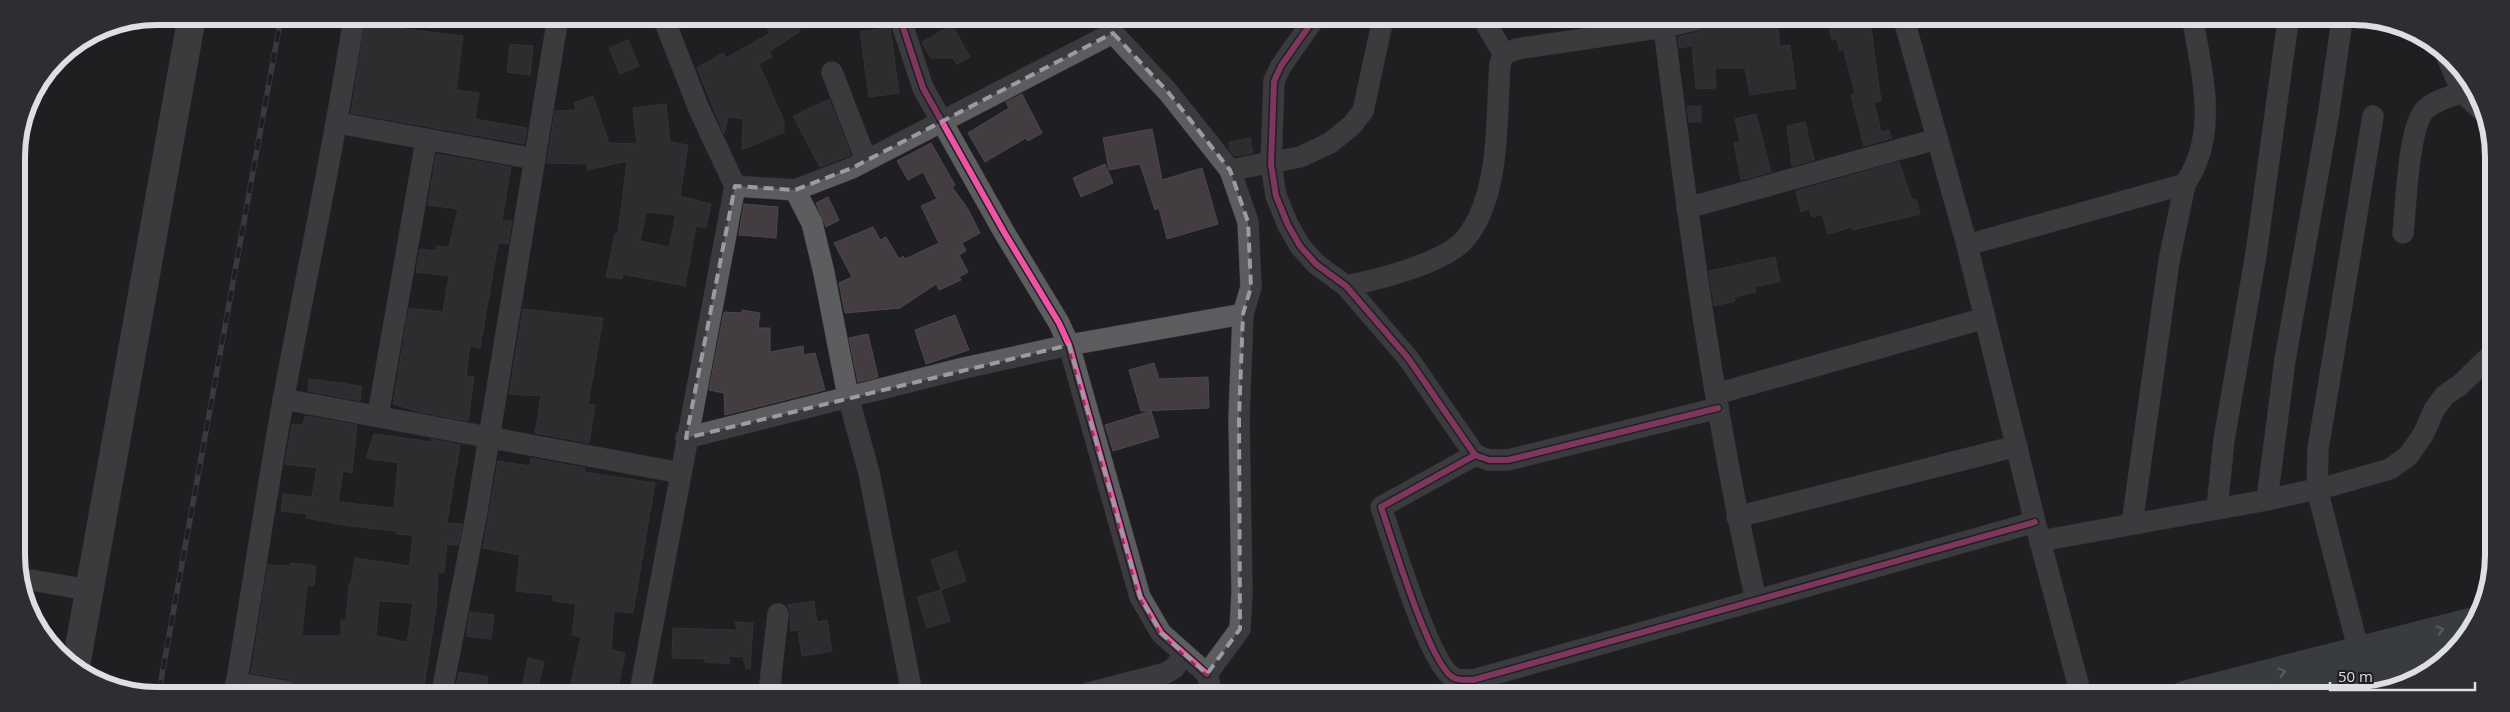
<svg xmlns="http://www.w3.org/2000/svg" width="2510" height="712" font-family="'Open Sans',sans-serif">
<rect width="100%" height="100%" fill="#1f1f23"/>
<g fill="#433c41" stroke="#4a494a" fill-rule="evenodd">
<path d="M366 17H397L396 28 463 36 456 90 479 93 475 119 527 128 524 144 351 113Z"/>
<path d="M783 18H820L798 28 800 31 769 52 772 57 759 64 784 121V132L742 150 743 119 728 117 724 134 697 68 723 53 726 58 770 33 767 28Z"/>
<path d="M1737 20H1777L1780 46 1790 45 1796 88 1750 95 1745 68H1715L1716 88 1696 89 1692 46 1679 48 1678 37 1698 32 1710 23Z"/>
<path d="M1827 20H1870L1881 101 1874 102 1881 132 1889 130 1892 138 1864 146 1851 95 1855 94 1844 50 1839 51 1837 39 1832 40Z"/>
<path d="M952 25 970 57 957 64 953 58H931L922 42Z"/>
<path d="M890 27 899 93 869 97 860 32Z"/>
<path d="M628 40 639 66 620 74 609 48Z"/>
<path d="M510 44 533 46 530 75 507 72Z"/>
<path d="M1022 94 1042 133 1028 141 1026 138 985 162 968 133 1009 108 1006 102Z"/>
<path d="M593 96 609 143 637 144 633 108 666 104 670 142 688 145 680 196 711 204 706 228 696 226 685 286 623 274 622 279 606 277 615 234H618L627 161 588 170 587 164 547 163 555 111 576 110 574 103ZM646 212 676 215 669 247 640 241Z"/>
<path d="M829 99 851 155 820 167 793 116Z"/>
<path d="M1687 106H1701V122H1689Z"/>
<path d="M1756 114 1771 172 1741 180 1734 143 1740 142 1735 119Z"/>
<path d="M1805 122 1814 160 1792 166 1787 126Z"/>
<path d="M1152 129 1162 180 1202 168 1218 224 1167 239 1159 208 1155 210 1140 164 1109 170 1103 138Z"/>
<path d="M1250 138 1253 153 1235 156 1230 150 1229 142Z"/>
<path d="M931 143 955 185 952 187 968 209 980 233 962 243 966 251 959 255 968 272 959 277 961 280 939 290 936 284 900 308 845 313 839 283 852 277 834 243 873 227 880 240 886 237 899 259 903 256 905 259 939 243 921 206 937 199 923 172 908 180 897 161Z"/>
<path d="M436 154 511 167 502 221H512L508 244 498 243 480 348 470 346 466 376 474 377 468 421 419 412 393 404 409 308 443 312 449 276 416 272 420 249 436 251V246L449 247 458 209 428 205Z"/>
<path d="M1899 162 1912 200 1916 199 1920 214 1852 230V227L1828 234 1822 214 1812 217 1809 209 1801 212 1796 191Z"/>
<path d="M1105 164 1113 183 1081 197 1073 178Z"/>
<path d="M828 197 839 220 826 227 816 203Z"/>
<path d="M744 204 778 207 776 238 739 235Z"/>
<path d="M1775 257 1780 281 1755 287 1756 292 1734 297 1735 301 1714 306 1709 271Z"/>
<path d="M523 309 603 318 588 404 595 405 589 443 535 433 541 396 509 394Z"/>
<path d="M742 310 760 313 758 328H770V352L803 346 804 355 815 353 825 390 725 415 724 393 709 390 724 312 742 313Z"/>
<path d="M955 315 969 350 926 364 915 330Z"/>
<path d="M868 334 878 377 858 382 849 338Z"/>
<path d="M1154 363 1159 379 1208 377 1209 408 1141 411 1129 370Z"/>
<path d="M309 379 362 386 360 401 308 391Z"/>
<path d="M1151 411 1159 437 1113 451 1105 425Z"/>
<path d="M305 416 357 425 352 473 343 471 338 502 394 508 398 463 366 458 374 434 433 442 431 439 460 445 447 523 462 524 458 545 447 544 444 573 438 572 436 609 423 692 306 691 298 690 299 686 287 679 251 673 268 565 290 566V563L316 566 314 586 307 585 302 636H341V620H346L349 584H351L355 558 409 566 413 535 396 534V531L349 526 306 518 307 514 281 511 283 494 312 497 317 468 285 464 292 424 303 425ZM379 601 413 603 407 642 376 636Z"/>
<path d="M531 458 585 468 584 472 655 483 633 613 614 611 611 650 625 653 617 692H585L570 689 581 637 572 635 576 604 553 601V595L516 591 520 555 483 548 498 461 530 466Z"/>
<path d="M956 551 966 581 941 590 931 560Z"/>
<path d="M941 590 950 621 927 628 917 597Z"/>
<path d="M814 601 817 622 827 620 832 651 802 656 798 630 791 631 790 610 787 605Z"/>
<path d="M470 612 494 615 491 639 466 636Z"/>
<path d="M735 622 753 623 750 669H746L743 657 729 656V664L705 662V659L672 658 673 628 737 630Z"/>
<path d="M528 658 544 662 537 692H521Z"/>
<path d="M459 672 488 677 485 692H455Z"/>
</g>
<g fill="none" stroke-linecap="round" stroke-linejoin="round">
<g stroke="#3c3c3f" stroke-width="22">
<g id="minor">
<path d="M900 18 923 88 1004 232 1059 323 1069 345 1140 597 1161 633 1207 674"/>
<path d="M1108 18 1113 33 1168 92 1230 170 1248 222 1251 287 1243 314 1239 418 1242 593 1240 629 1207 674 1212 693"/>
<path d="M1314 19 1281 66 1274 81 1271 164 1276 196 1288 225 1300 246 1316 264 1346 286 1408 358 1475 455 1489 460H1508L1718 408"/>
<path d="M1483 19 1504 54"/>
<path d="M1904 20 1967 245 2035 522 2081 695"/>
<path d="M1664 27C1688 219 1713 411 1756 600"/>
<path d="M2447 57 2462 92 2481 110"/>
<path d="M832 72 866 160"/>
<path d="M338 123 535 159"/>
<path d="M1230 170 1300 157 1330 143 1352 125 1363 111 1383 19"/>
<path d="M735 186 795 190 852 168 1113 33"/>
<path d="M795 190 812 223 824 273 848 396 869 473 912 693"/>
<path d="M1687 208 1937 139"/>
<path d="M2403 233C2406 207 2408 130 2424 111 2432 101 2450 97 2462 92"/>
<path d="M1967 245 2185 184C2219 134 2202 75 2193 21"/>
<path d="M1346 286C1376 280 1446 263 1466 238 1501 194 1496 118 1500 64L1504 54 1517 49 1664 27 1695 20"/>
<path d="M1716 394 1985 318"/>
<path d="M283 399 681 473"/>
<path d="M378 415 426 141"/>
<path d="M686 438 964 368 1069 345 1243 314"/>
<path d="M1475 455 1381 507C1392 538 1430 667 1454 678 1459 681 1468 679 1473 680L2035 522"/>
<path d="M2267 500 2285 360 2328 117 2342 21"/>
<path d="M2217 509 2224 440 2256 254 2288 21"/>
<path d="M1737 517 2017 446"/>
<path d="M2132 524 2169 261 2185 184"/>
<path d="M2040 541 2267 500 2334 485 2390 469 2408 456 2423 435 2434 410 2445 395 2460 385 2490 356"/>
<path d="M19 578 89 590"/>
<path d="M2359 652 2317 489 2318 449 2373 116"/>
<path d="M236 683 285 691"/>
<path d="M235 691C252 593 266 494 284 396 307 270 335 144 354 17"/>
<path d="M442 692 477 511 558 17"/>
<path d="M640 692 735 186 699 109 663 17"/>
<path d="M769 692 778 614"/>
<path d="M1089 693 1166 673 1174 668 1184 655"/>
</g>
</g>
<g stroke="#3c3c3f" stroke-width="29">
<path id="tertiary" d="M76 665 192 16"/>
</g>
<g stroke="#3c3c3f" stroke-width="29">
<g id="primary">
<path d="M2184 695 2475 621"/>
<path d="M2281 695 2454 651"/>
</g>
</g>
<use href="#minor" stroke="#5d5d60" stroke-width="21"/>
<use href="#tertiary" stroke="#5d5d60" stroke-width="28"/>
<use href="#primary" stroke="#575e63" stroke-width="28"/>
<g stroke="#5b5b5e" stroke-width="5.5">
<path id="rail" d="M159 691 281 17"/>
</g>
<use href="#rail" stroke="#1e1e24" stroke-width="4" stroke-dasharray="11" stroke-linecap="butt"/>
<g stroke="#1e1e24" stroke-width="9">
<g id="cycleway">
<path d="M900 18 923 88 1004 232 1059 323 1069 345 1140 597 1161 633 1207 674"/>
<path d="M1314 19 1281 66 1274 81 1271 164 1276 196 1288 225 1300 246 1316 264 1346 286 1408 358 1475 455 1489 460H1508L1718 408"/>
<path d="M1475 455 1381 507C1392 538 1430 667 1454 678 1459 681 1468 679 1473 680L2035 522"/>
</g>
</g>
<use href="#cycleway" stroke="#f153a3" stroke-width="6"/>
</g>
<defs><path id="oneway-chevron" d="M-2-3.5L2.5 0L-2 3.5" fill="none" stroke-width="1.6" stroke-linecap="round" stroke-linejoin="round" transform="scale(1.25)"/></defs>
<g stroke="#a2a4a9">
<use href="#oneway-chevron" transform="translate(2440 630) rotate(-15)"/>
<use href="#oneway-chevron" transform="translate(2282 672) rotate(-15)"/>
</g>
<path d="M0 0H2510V712H0ZM1113 33 1168 92 1230 170 1248 222 1251 287 1243 314 1239 418 1240 629 1207 674 1161 633 1140 597 1069 345 686 438 735 186 795 190 852 168Z" fill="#1f1f23" fill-opacity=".55" fill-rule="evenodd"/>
<path fill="none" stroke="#9c9ba0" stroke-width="4" stroke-dasharray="10 6" stroke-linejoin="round" d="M1113 33 1168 92 1230 170 1248 222 1251 287 1243 314 1239 418 1240 629 1207 674 1161 633 1140 597 1069 345 686 438 735 186 795 190 852 168Z"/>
<path d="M0 0H2510V712H0ZM157 25H2353A132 132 0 0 1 2485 157V555A132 132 0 0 1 2353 687H157A132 132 0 0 1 25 555V157A132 132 0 0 1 157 25Z" fill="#2d2d33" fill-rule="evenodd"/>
<path fill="none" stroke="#dfdee3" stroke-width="6" d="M157 25H2353A132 132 0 0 1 2485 157V555A132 132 0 0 1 2353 687H157A132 132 0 0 1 25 555V157A132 132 0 0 1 157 25Z"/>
<path d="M2330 682v8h145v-8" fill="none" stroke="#dfdee3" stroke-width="2.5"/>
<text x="2338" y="682" font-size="15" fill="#dfdee3" stroke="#1e1e24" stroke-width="4" paint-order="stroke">50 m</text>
</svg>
